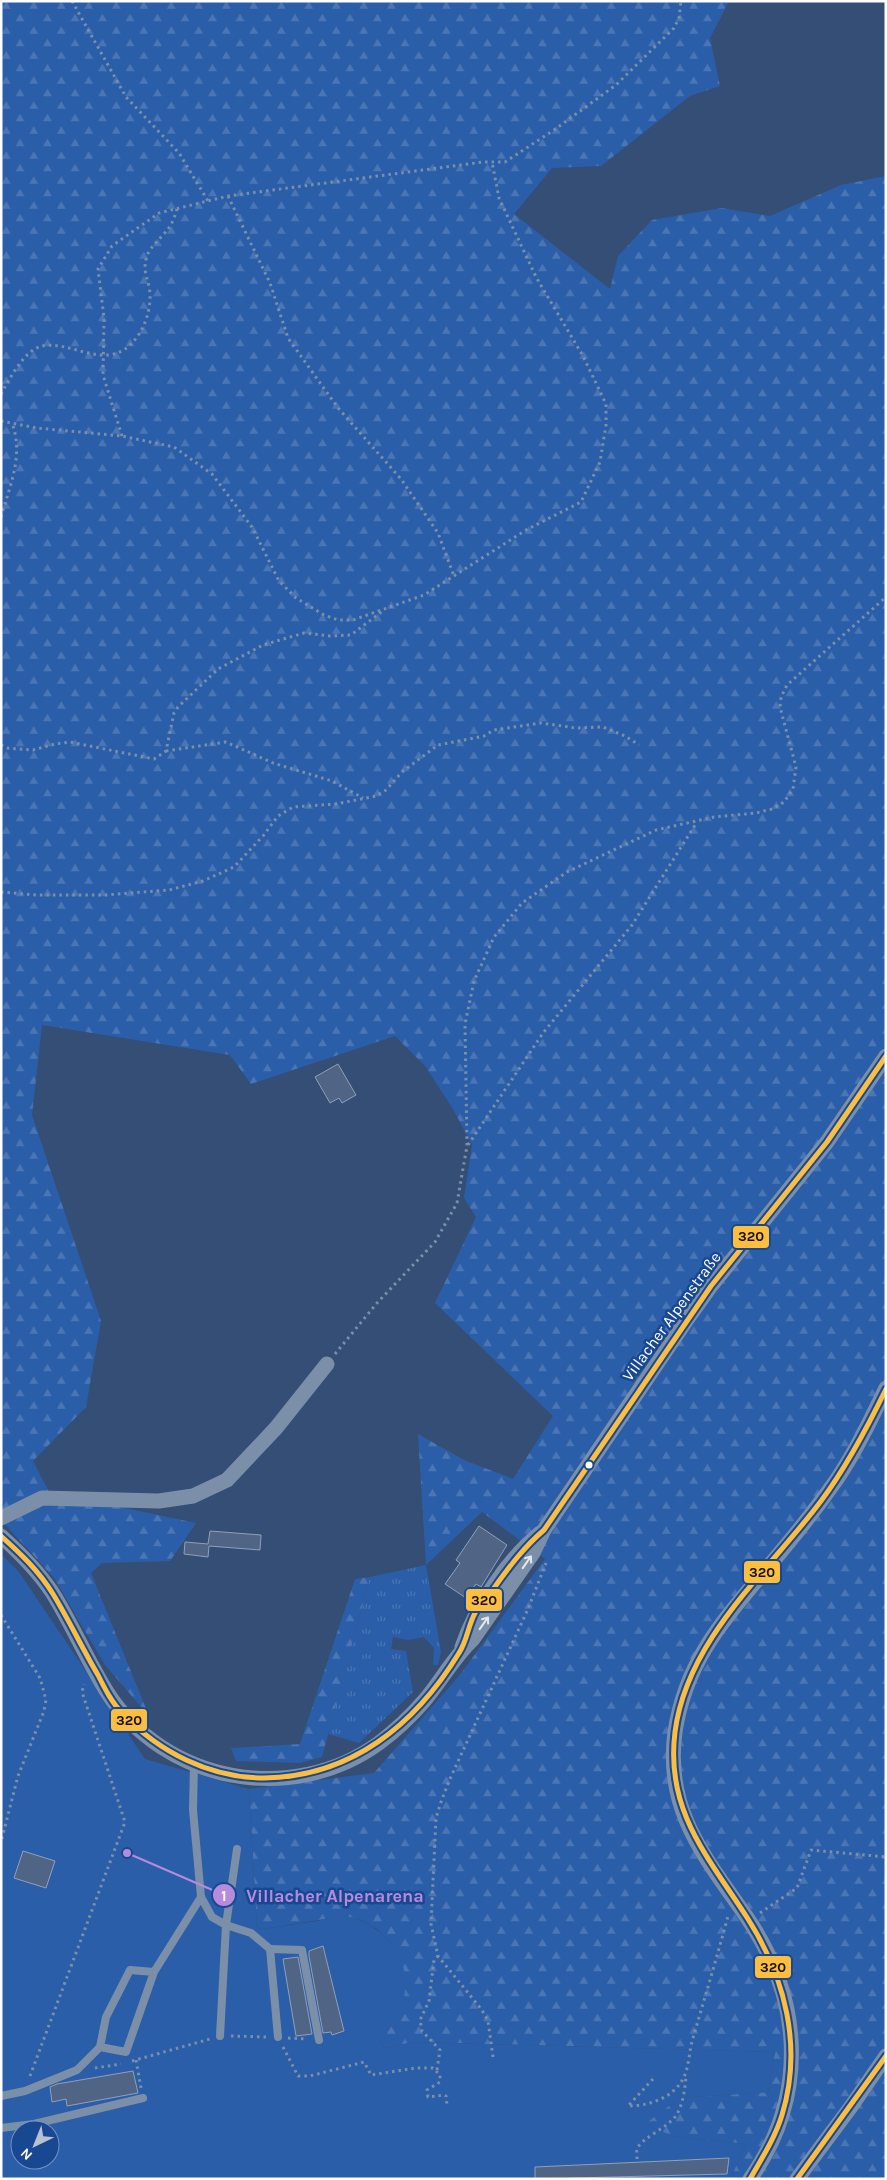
<svg xmlns="http://www.w3.org/2000/svg" width="887" height="2180" font-family="Karla,sans-serif">
<defs>
<pattern id="grass-tufts" width="24" height="20" patternUnits="userSpaceOnUse" patternTransform="scale(1.25)"><rect width="24" height="20" fill="#2b5ea8"/><path d="M3 7l-1-3M5 7V3M7 7l1-3M15 17l-1-3M17 17v-4M19 17l1-3" fill="none" stroke="#4b76b5"/></pattern>
<pattern id="forest-firs" width="22" height="20" patternUnits="userSpaceOnUse" patternTransform="scale(1.25)"><rect width="22" height="20" fill="#2b5ea8"/><path d="M5 1l3.5 6h-7zM16 11l3.5 6h-7z" fill="#4b76b5"/></pattern>
</defs>
<rect width="100%" height="100%" fill="#344e76"/>
<path fill="url(#grass-tufts)" d="M426 1565 441 1652 438 1665H433L434 1648 424 1637 408 1640 393 1637 391 1649 406 1651 413 1692 359 1743 328 1734 370 1577Z"/>
<g fill="url(#forest-firs)">
<path d="M1 1H729L710 38 720 86 690 96 601 166 552 168 514 214 610 289 618 256 652 220 722 208 770 216 841 185 886 176V2179H730L746 2144 672 2136 644 2124 679 2098 768 2092 775 2052 413 2042 385 2048 380 2041 393 2023 403 2000 391 1943 377 1929 361 1920 343 1916 257 1930 249 1789 374 1773 459 1676 545 1559 482 1512 426 1565 418 1434 464 1460 513 1479 553 1416 435 1303 476 1217 464 1198 472 1145 453 1109 425 1066 395 1036 251 1084 230 1055 42 1025 32 1115 101 1321 86 1407 33 1461 49 1492 196 1523 170 1561 102 1563 91 1573 149 1716 105 1665 54 1578 1 1520Z"/>
<path d="M370 1577 322 1757 300 1763 236 1761 231 1748 300 1744 355 1579Z"/>
</g>
<path fill="#2b5ea8" fill-rule="evenodd" d="M1 1554 19 1572 145 1759 249 1789 257 1930C277 1927 297 1924 317 1921 325 1919 335 1916 343 1916 359 1917 373 1926 384 1936 417 1968 409 2008 380 2041L385 2048 413 2042 775 2052 768 2092 679 2098 645 2124 672 2136 746 2144 730 2179H1ZM20 2130H50V2160H20Z"/>
<g fill="#506585" stroke="#90a0b7">
<path d="M338 1064 356 1095 342 1103 339 1098 330 1103 315 1077Z"/>
<path d="M479 1526 507 1545 481 1587 476 1584 466 1598 445 1584 460 1563 456 1560Z"/>
<path d="M210 1531 261 1535 260 1550 209 1546 208 1557 184 1554 185 1542 208 1544Z"/>
<path d="M23 1851 55 1861 46 1888 14 1878Z"/>
<path d="M323 1946 344 2031 332 2035 331 2032 323 2033 309 1956V1951Z"/>
<path d="M298 1957 312 2034 296 2036 283 1959Z"/>
<path d="M133 2071 138 2093 67 2106 66 2099 52 2102 50 2087 57 2084Z"/>
<path d="M729 2158 727 2174 535 2179V2167Z"/>
</g>
<g fill="none" stroke-linecap="round" stroke-linejoin="round">
<g stroke="#7b8fa9" stroke-width="3" stroke-dasharray="2.5 4" stroke-linecap="butt">
<path d="M72 1 126 97 179 153 208 201"/>
<path d="M228 196 270 283 288 338 338 408 401 479 438 533 454 576"/>
<path d="M1 394C9 380 24 350 42 346 70 340 104 370 130 345 145 331 153 306 149 286 146 275 143 268 147 256 150 247 161 238 168 229 172 224 175 216 177 209"/>
<path d="M1 421 37 428 122 436 174 447 212 474 252 527 279 581 296 598 324 615 338 620H353L424 595 526 530 581 502 600 462 606 425V404L583 356 536 277 499 198 492 162"/>
<path d="M122 436 103 375 104 318 98 269 112 246 159 213 228 196 483 162H505L554 130 616 85 674 28 679 18 681 1"/>
<path d="M1 517C10 485 24 455 12 423"/>
<path d="M1 745 7 748 33 750 55 744 70 742 154 759 166 751 174 713 178 707 218 669 263 645 304 633 330 636 351 635 384 610"/>
<path d="M166 751 226 742 273 763 332 781 363 798"/>
<path d="M1 892 36 895H106L169 890 203 881 234 867 263 836 278 816 293 807 336 804 376 796 386 790 402 772 438 745 484 736 494 730 541 723 576 728 603 727 625 736 639 745"/>
<path d="M468 1145 543 1033 632 925 697 822"/>
<path d="M335 1354 377 1303 435 1242 457 1203 467 1146 465 1024 474 981 494 937 522 903 567 872 656 830 714 817 756 813 772 809 784 802 793 789 796 767 780 707 781 697 787 685 886 597"/>
<path d="M1 1615 40 1678 46 1700 44 1711 18 1776 1 1842"/>
<path d="M760 1913 797 1888 811 1850 886 1857"/>
<path d="M231 2036 267 2037"/>
<path d="M288 2038 307 2039"/>
<path d="M283 2047 298 2076H310L364 2062 371 2075 416 2068H433L440 2075V2082L427 2090 428 2097 444 2095 446 2096 447 2105"/>
<path d="M493 2057 488 2021 482 2010 438 1956 431 1924 436 1818 441 1802 449 1781 528 1609 546 1563"/>
<path d="M136 2060 141 2088"/>
<path d="M132 2061 210 2039"/>
<path d="M95 2068 121 2064"/>
<path d="M437 2070 440 2050 422 2031 420 2020 429 2001 434 1960 438 1956"/>
<path d="M30 2076 125 1822 82 1692 84 1684"/>
<path d="M653 2079 628 2106C646 2106 667 2100 679 2085 690 2071 688 2054 693 2038 705 1997 717 1957 728 1916"/>
<path d="M637 2159C637 2155 636 2150 638 2147 643 2138 666 2128 675 2117 683 2106 685 2089 686 2076"/>
</g>
<g stroke="#7b8fa9" stroke-width="8">
<path d="M201 1897 212 1917 226 1925 251 1933 270 1949 278 2037"/>
<path d="M270 1949 302 1950 319 2040"/>
<path d="M154 1972 126 2052 100 2047 106 2017 130 1970 154 1972 201 1897 193 1810 194 1764"/>
<path d="M220 2036 226 1925 237 1849"/>
<path d="M1 2096 25 2091 77 2070 100 2047"/>
<path d="M1 2128 34 2124 143 2098"/>
</g>
<g stroke="#7b8fa9" stroke-width="15">
<path d="M1 1518 42 1498 159 1501 193 1496 227 1480 276 1428 327 1364"/>
<path d="M1 1536C20 1553 38 1571 52 1592 72 1624 87 1660 107 1692 165 1783 292 1806 379 1743 395 1731 411 1716 424 1701 441 1681 453 1658 473 1639L533 1553 544 1530 686 1321 711 1286 827 1142 886 1056"/>
<path d="M462 1647C475 1608 508 1559 540 1533"/>
<path d="M750 2179C808 2097 803 2001 748 1919 707 1859 664 1812 675 1732 686 1660 723 1621 768 1567 792 1539 816 1509 837 1479 856 1451 871 1419 886 1388"/>
<path d="M797 2179 850 2108 886 2056"/>
</g>
<g stroke="#184892" stroke-width="9">
<g id="bus-1">
<path d="M1 1536C20 1553 39 1571 53 1594 69 1620 82 1648 98 1675 105 1689 112 1703 123 1714 159 1752 210 1778 264 1778 351 1777 415 1725 459 1653 467 1641 468 1626 475 1613 480 1604 487 1597 494 1588 509 1567 524 1547 544 1530L711 1286 827 1142 886 1056"/>
<path d="M750 2179C762 2158 775 2138 782 2115 803 2047 785 1977 748 1919 709 1858 665 1811 675 1732 687 1639 768 1572 821 1501 847 1466 867 1428 886 1389"/>
<path d="M797 2179 886 2056"/>
</g>
</g>
<use href="#bus-1" stroke="#fbbe40" stroke-width="5"/>
</g>
<defs><path id="oneway-shaft" d="M-6 0H5M1.5-3L5.5 0L1.5 3" fill="none" stroke-width="1.6" stroke-linecap="round" stroke-linejoin="round" transform="scale(1.25)"/></defs>
<g stroke="#e5e9ee">
<use href="#oneway-shaft" transform="translate(527 1562) rotate(-55)"/>
<use href="#oneway-shaft" transform="translate(484 1623) rotate(-55)"/>
</g>
<circle fill="#fff" stroke="#184892" stroke-width="2" cx="589" cy="1465" r="4.5"/>
<g text-anchor="middle" stroke-width="5" stroke-linejoin="round" paint-order="stroke">
<g font-size="16" fill="#fff" stroke="#184892">
<text transform="translate(671 1316) rotate(-54)" y="6">Villacher Alpenstraße</text>
</g>
</g>
<path fill="none" stroke="#b68bdc" stroke-width="2" d="M127 1853L224 1895"/>
<g fill="#b68bdc" stroke="#184892" stroke-width="2">
<circle cx="127" cy="1853" r="5"/>
<circle cx="224" cy="1895" r="12"/>
</g>
<g font-size="15" text-anchor="middle" font-weight="bold" fill="#fff">
<text x="224" y="1901">1</text>
</g>
<g font-size="18" text-anchor="middle" font-weight="bold" fill="#b68bdc" stroke="#184892" stroke-width="5" stroke-linejoin="round" paint-order="stroke">
<text x="335" y="1902">Villacher Alpenarena</text>
</g>
<g stroke="#184892" stroke-width="2">
<rect x="732" y="1225" width="38" height="24" rx="5" fill="#fbbe40"/>
<rect x="743" y="1560" width="38" height="24" rx="5" fill="#fbbe40"/>
<rect x="465" y="1588" width="38" height="24" rx="5" fill="#fbbe40"/>
<rect x="110" y="1708" width="38" height="24" rx="5" fill="#fbbe40"/>
<rect x="754" y="1955" width="38" height="24" rx="5" fill="#fbbe40"/>
</g>
<g font-size="14" text-anchor="middle" font-weight="bold" fill="#111">
<text x="751" y="1241">320</text>
<text x="762" y="1577">320</text>
<text x="484" y="1605">320</text>
<text x="129" y="1725">320</text>
<text x="773" y="1972">320</text>
</g>
<rect width="887" height="2180" fill="none" stroke="#ffffff" stroke-width="5"/>
<g transform="translate(35 2145) rotate(223)"><circle r="24" fill="#184892" stroke="#7491be"/>
<path d="M0-4L9 19L0 12L-9 19Z" fill="#b8c1cf"/>
<text y="-8" font-size="14" font-weight="bold" text-anchor="middle" fill="#ffffff">N</text>
</g>
</svg>
